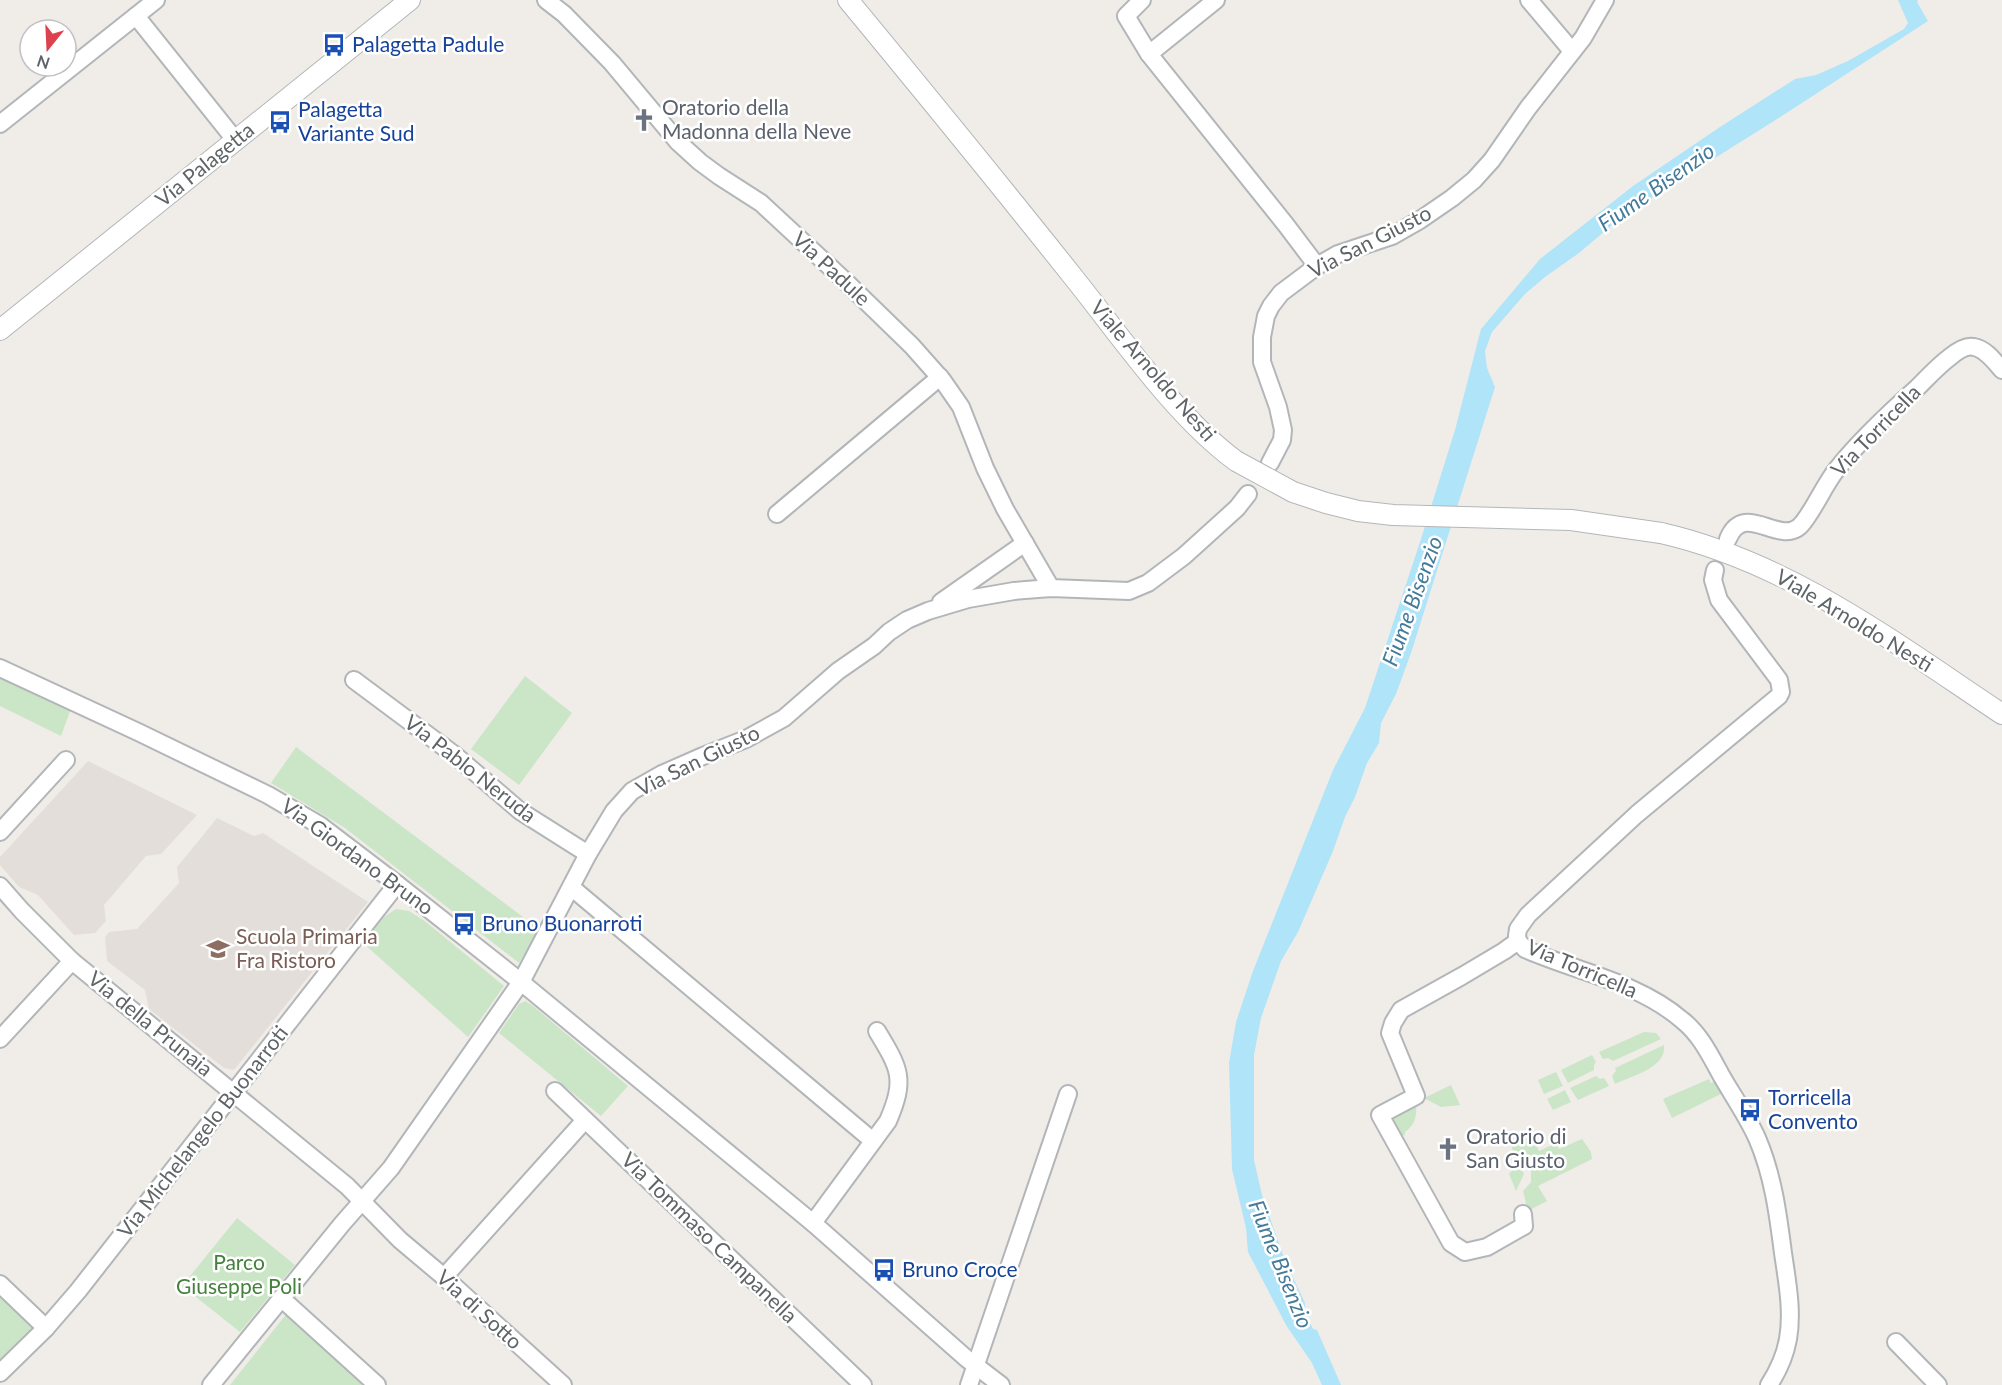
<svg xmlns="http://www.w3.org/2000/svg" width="2002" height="1385" font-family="Lato,sans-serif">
<rect width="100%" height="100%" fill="#f0ede8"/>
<g fill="#e3ded9">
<path d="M88 761 197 815 161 854 146 856 104 905 106 921 95 933 74 935 38 895 19 887 0 865V857Z"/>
<path d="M217 818 254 836 263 833 368 902 234 1070 224 1068 149 1009 145 990 107 961 105 937 109 932 137 929 179 883 177 867Z"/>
</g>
<g fill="#cbe5c7">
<path d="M0 668 73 703 61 736 0 706Z"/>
<path d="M525 676 572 713 519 785 471 749Z"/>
<path d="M296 747 539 929 519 963 345 828 271 783Z"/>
<path d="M396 909 409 911 426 922 504 986 468 1037 362 942 384 917Z"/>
<path d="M525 1001 532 1005 628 1086 601 1116 499 1033 519 1004Z"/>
<path d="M1644 1032 1656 1033 1661 1039 1613 1061 1608 1058 1603 1059 1599 1052Z"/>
<path d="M1664 1045C1667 1068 1631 1076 1615 1084L1612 1076 1616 1071 1615 1068Z"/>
<path d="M1592 1055 1596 1062 1594 1065V1070L1568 1083 1561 1070Z"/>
<path d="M1556 1072 1563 1086 1544 1094 1538 1080Z"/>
<path d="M1596 1076 1600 1079 1604 1078 1609 1086 1578 1100 1570 1088Z"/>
<path d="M1709 1079 1711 1083 1719 1079 1725 1092 1672 1118 1663 1099Z"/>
<path d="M1451 1085 1460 1105 1441 1107 1424 1098Z"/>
<path d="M1565 1090 1571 1102 1553 1110 1547 1099Z"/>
<path d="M1416 1102C1417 1115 1416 1124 1405 1132V1135L1400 1137 1389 1116Z"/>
<path d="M1526 1134 1527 1136 1531 1134 1539 1151 1556 1143 1559 1149 1582 1139 1591 1152 1592 1159 1538 1186 1547 1201 1528 1211 1523 1191 1531 1182V1169L1525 1163 1516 1160 1510 1142Z"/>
<path d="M1514 1168 1522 1170 1524 1174 1516 1191 1509 1174Z"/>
<path d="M237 1218 295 1265 240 1332 182 1286Z"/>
<path d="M0 1288 37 1324 0 1361Z"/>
<path d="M288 1312 368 1385H230Z"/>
</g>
<path fill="#afe4f9" d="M1898 0H1918L1917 2 1928 21 1774 121 1624 215 1579 253 1545 277 1525 294 1492 332 1485 351 1487 368 1495 387 1411 653 1396 694 1381 723 1379 743 1367 763 1355 797 1345 817 1333 851 1298 932 1281 961 1261 1018 1254 1055V1160L1262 1195 1284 1258 1305 1303V1311L1313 1329 1317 1330 1341 1385H1322L1312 1363 1286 1325 1248 1252 1246 1228 1232 1169 1229 1063 1236 1022 1253 971 1333 770 1365 708 1421 539 1455 430 1481 329 1540 259 1633 186 1720 127 1795 79 1816 75 1848 61 1904 29 1908 23Z"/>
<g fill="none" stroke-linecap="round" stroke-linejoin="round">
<g stroke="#b3b6b9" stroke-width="20">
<g id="minor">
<path d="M546 0 564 14 612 63 678 142 700 162 719 176 761 203 843 279 912 346 943 381 961 407 985 468 1005 509 1051 588"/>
<path d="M1142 0 1126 16 1149 54 1286 225 1317 266"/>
<path d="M1529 0 1572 51"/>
<path d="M136 16 236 141"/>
<path d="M1149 54 1216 0"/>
<path d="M0 124 156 0"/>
<path d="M1270 463 1282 440 1283 430 1278 407 1262 362V337L1266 316 1271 306 1281 293 1317 266 1338 254 1392 236 1420 220 1452 198 1474 180 1492 160 1528 108 1583 38 1605 0"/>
<path d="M777 514 940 377"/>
<path d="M1728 539C1744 500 1779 546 1800 526 1812 514 1824 485 1837 469 1860 440 1889 413 1917 388 1927 378 1938 366 1950 357 1956 352 1966 345 1974 347 1986 349 1995 362 2002 370"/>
<path d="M1715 570 1713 580 1719 600 1779 680 1781 692 1779 696 1637 814 1528 915 1518 929 1517 936 1518 941 1525 949C1577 972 1638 982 1682 1020 1700 1034 1710 1055 1721 1075 1733 1096 1747 1116 1757 1138 1773 1175 1778 1214 1783 1253 1787 1281 1793 1311 1788 1339 1785 1356 1778 1371 1769 1385"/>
<path d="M941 602 1025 543"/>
<path d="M0 668 138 732 268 795 321 826 397 884 521 982 813 1223 967 1359 1001 1385"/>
<path d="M354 680 456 756 520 811 588 854"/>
<path d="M0 832 66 760"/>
<path d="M0 886 22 911 72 961 347 1186 400 1240 444 1277 563 1385"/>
<path d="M571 887 873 1141"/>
<path d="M1518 941 1504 951 1462 976 1401 1010 1393 1023 1390 1033 1416 1096 1380 1115 1451 1243 1465 1252 1487 1247 1524 1226 1523 1214"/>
<path d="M0 1039 72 961"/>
<path d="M555 1091 863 1385"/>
<path d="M813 1223 888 1121C906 1079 900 1069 877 1031"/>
<path d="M444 1277 585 1120"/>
<path d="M0 1284 46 1328"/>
<path d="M281 1298 377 1385"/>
<path d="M1896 1342 1938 1385"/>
<path d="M0 1373 46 1328 78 1291 397 884"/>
<path d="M211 1385 342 1224 391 1168 521 982 588 854 614 811 632 791 662 774 703 756 746 739 784 718 838 671 874 646 889 632 907 620 928 611 968 599 1014 591 1051 588 1129 591 1148 583 1184 556 1237 508 1248 494"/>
<path d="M969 1385 1068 1094"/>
</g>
</g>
<g stroke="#b3b6b9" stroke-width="22">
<g id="tertiary">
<path d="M848 0C924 92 1000 185 1074 278 1122 338 1175 416 1236 461"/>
<path d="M0 330 410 0"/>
<path d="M1661 533C1789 562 1895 643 2002 714"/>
</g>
</g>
<use href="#minor" stroke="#fff" stroke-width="16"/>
<use href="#tertiary" stroke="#fff" stroke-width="20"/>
<g stroke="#b3b6b9" stroke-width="22" stroke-linecap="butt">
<path id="tertiary-bridge" d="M1236 461 1293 492 1326 503 1358 511 1393 515 1571 520 1661 533"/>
</g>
<use href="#tertiary-bridge" stroke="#fff" stroke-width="20"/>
</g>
<defs>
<g id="bus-bare" transform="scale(1.8)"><path d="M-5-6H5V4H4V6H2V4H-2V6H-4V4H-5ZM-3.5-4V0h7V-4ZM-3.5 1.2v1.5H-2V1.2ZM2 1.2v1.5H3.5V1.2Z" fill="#1a4fb4" stroke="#fff" stroke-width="2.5" paint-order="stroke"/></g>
<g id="church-bare" transform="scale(1.8)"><path d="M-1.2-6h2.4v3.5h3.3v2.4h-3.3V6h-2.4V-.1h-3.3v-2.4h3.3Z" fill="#6b7280" stroke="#fff" stroke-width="2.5" paint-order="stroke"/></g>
<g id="school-bare" transform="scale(1.8)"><path d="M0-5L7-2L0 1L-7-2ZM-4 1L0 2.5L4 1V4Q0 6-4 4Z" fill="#8d6e63" stroke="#fff" stroke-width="2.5" paint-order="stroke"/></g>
</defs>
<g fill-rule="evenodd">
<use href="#bus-bare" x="334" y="45"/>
<use href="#church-bare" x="644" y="120"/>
<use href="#bus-bare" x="280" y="122"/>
<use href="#bus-bare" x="464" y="924"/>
<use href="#school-bare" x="218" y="949"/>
<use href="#bus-bare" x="1750" y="1110"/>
<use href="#church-bare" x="1448" y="1149"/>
<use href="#bus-bare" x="884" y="1270"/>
</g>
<g text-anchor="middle" stroke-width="5" stroke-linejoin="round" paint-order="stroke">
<g font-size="21" fill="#164399" stroke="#fff" text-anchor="start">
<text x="352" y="52">Palagetta Padule</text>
<text x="298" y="117">Palagetta<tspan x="298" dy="24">Variante Sud</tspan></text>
<text x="482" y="931">Bruno Buonarroti</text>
<text x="1768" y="1105">Torricella<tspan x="1768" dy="24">Convento</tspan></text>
<text x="902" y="1277">Bruno Croce</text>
</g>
<g font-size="21" fill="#5b616d" stroke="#fff" text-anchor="start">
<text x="662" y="115">Oratorio della<tspan x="662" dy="24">Madonna della Neve</tspan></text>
<text x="1466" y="1144">Oratorio di<tspan x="1466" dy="24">San Giusto</tspan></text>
</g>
<g font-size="21" fill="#5f6467" stroke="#fff">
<text transform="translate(205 165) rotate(-39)" y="7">Via Palagetta</text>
<text transform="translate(1370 242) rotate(-27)" y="7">Via San Giusto</text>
<text transform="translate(831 269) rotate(43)" y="7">Via Padule</text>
<text transform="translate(1153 371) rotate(49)" y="7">Viale Arnoldo Nesti</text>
<text transform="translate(1876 431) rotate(-46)" y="7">Via Torricella</text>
<text transform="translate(1854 621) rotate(31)" y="7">Viale Arnoldo Nesti</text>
<text transform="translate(698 761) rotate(-26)" y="7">Via San Giusto</text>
<text transform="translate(470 769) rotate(38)" y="7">Via Pablo Neruda</text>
<text transform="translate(357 857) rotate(36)" y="7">Via Giordano Bruno</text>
<text transform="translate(1582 969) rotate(23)" y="7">Via Torricella</text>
<text transform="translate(150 1024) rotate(39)" y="7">Via della Prunaia</text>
<text transform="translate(203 1132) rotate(-52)" y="7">Via Michelangelo Buonarroti</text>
<text transform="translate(709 1238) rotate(44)" y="7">Via Tommaso Campanella</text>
<text transform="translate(479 1310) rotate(42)" y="7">Via di Sotto</text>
</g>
<g font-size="21" fill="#785e54" stroke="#fff" text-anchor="start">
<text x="236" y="944">Scuola Primaria<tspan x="236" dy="24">Fra Ristoro</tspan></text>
</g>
<g font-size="21" fill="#43813c" stroke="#fff">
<text x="239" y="1270">Parco<tspan x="239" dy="24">Giuseppe Poli</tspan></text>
</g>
<g font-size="22" font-style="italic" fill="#457b9a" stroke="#fff">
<text transform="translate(1656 187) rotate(-35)" y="8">Fiume Bisenzio</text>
<text transform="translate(1412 601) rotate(-70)" y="8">Fiume Bisenzio</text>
<text transform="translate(1281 1264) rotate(68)" y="8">Fiume Bisenzio</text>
</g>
</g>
<g transform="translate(48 48) rotate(198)"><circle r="28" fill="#ffffff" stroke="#bfc1c2" stroke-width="1.5"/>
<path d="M0-4.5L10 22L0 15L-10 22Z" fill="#dd414d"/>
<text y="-9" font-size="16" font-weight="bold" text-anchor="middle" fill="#5f6467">N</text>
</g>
</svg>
